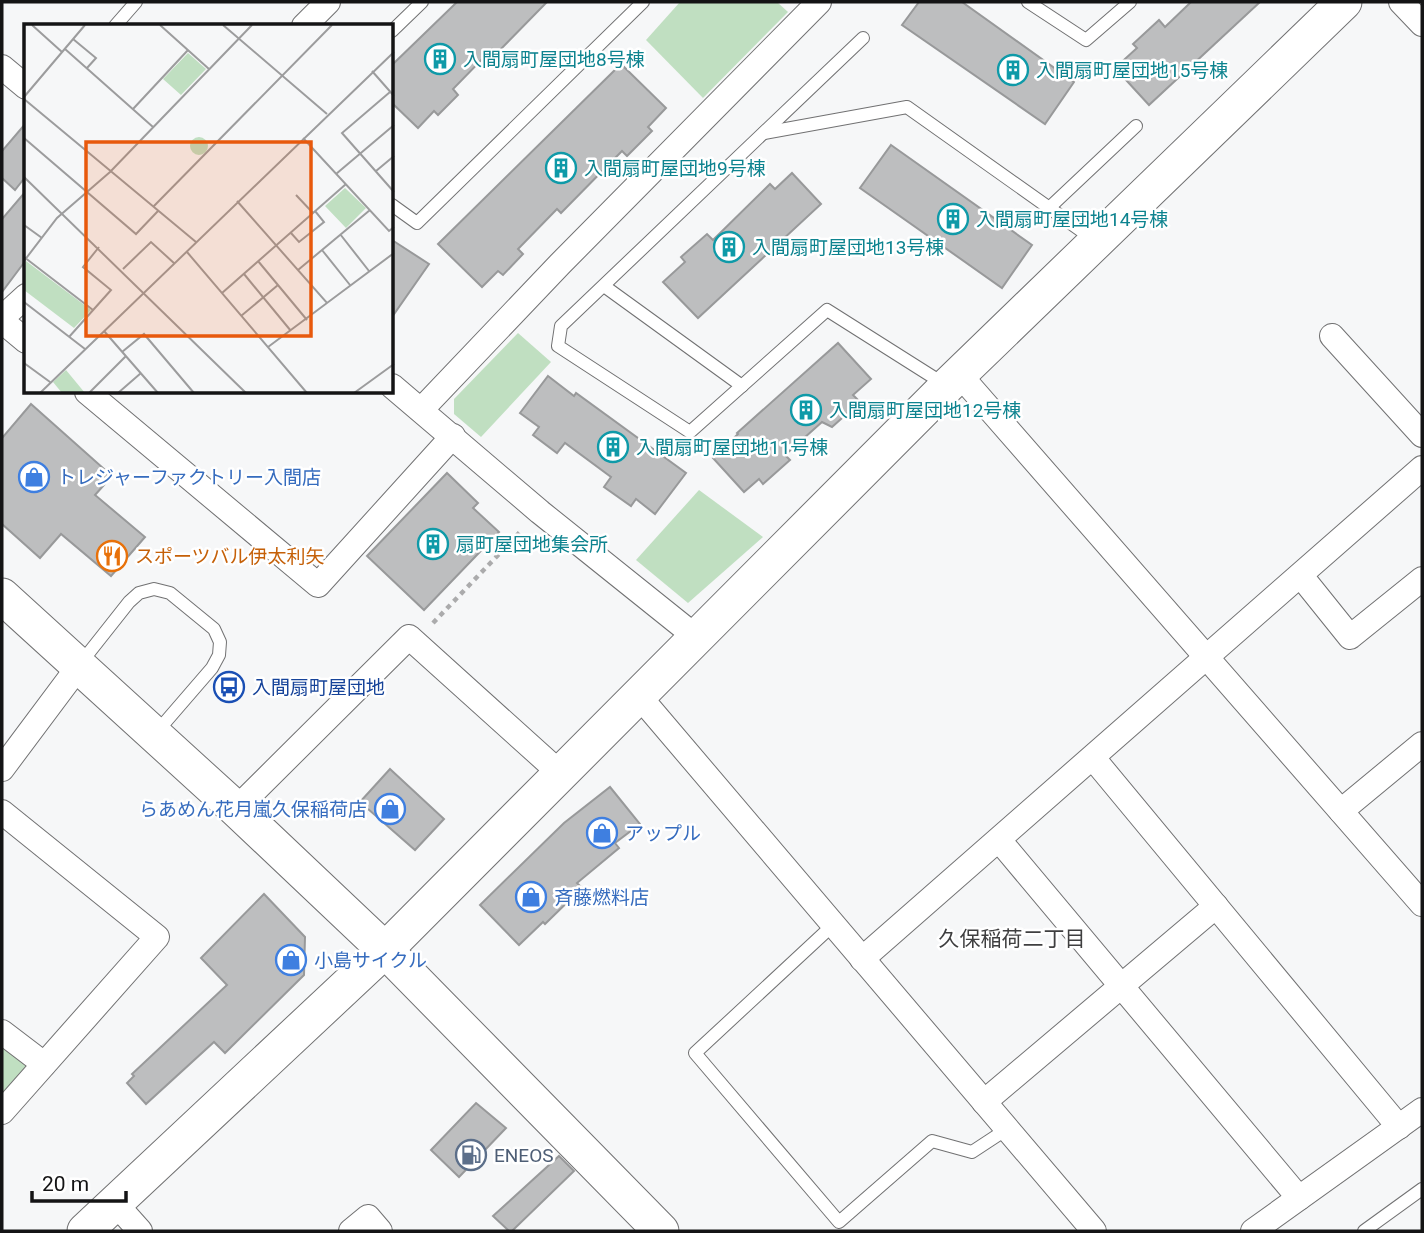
<svg xmlns="http://www.w3.org/2000/svg" width="1424" height="1233" font-family="Roboto,'Noto Sans JP',sans-serif">
<rect width="100%" height="100%" fill="#f6f7f8"/>
<g fill="#c0dfc1">
<path d="M680 2H777L788 12 703 98 646 40Z"/>
<path d="M518 333 551 362 481 437 454 414V399Z"/>
<path d="M699 490 763 537 688 603 636 560Z"/>
<path d="M2 1046 29 1067 2 1096Z"/>
</g>
<g fill="#bdbebf" stroke="#98999a" stroke-width="2">
<path d="M457 2H547L496 54 492 49 453 89 458 95 438 115 434 111 418 128 392 103V65Z"/>
<path d="M919 2H962L1074 82 1045 124 902 25Z"/>
<path d="M1191 2H1260L1149 105 1115 68 1137 48 1133 44 1159 20 1165 27Z"/>
<path d="M621 64 666 108 648 127 652 131 627 156 622 151 561 213 557 209 518 249 523 254 503 275 498 271 482 287 438 244Z"/>
<path d="M26 123V176L15 190 2 178V151Z"/>
<path d="M891 145 1032 245 1002 288 860 188Z"/>
<path d="M792 173 821 204 698 318 663 282 685 262 681 257 707 234 713 240 770 184 775 189Z"/>
<path d="M26 191V260L2 292V219Z"/>
<path d="M392 240 429 264 392 317Z"/>
<path d="M838 343 871 379 853 395 860 402 832 427 822 422 785 455 790 460 763 484 759 479 744 492 713 458 738 434 737 433Z"/>
<path d="M548 376 574 396 576 393 686 473 655 514 636 499 631 506 604 487 611 477 565 443 557 453 533 435 539 427 520 413Z"/>
<path d="M31 404 112 476 95 495 145 537 111 576 61 534 40 558 2 524V438Z"/>
<path d="M447 473 478 503 473 508 499 532 424 610 367 556Z"/>
<path d="M390 769 444 819 415 850 360 802Z"/>
<path d="M610 787 640 824 615 843 619 848 577 883 582 888 545 924 543 922 519 945 480 905 564 823Z"/>
<path d="M264 894 305 937 304 975 225 1053 214 1042 146 1104 127 1083 134 1076 132 1074 227 985 201 958Z"/>
<path d="M476 1103 506 1128 459 1177 431 1150Z"/>
<path d="M559 1156 574 1171 512 1231H509L493 1216Z"/>
</g>
<g fill="none" stroke-linecap="round" stroke-linejoin="round">
<g stroke="#717172" stroke-width="14">
<g id="lane">
<path d="M1028 2 1086 40 1130 2"/>
<path d="M115 26 136 2"/>
<path d="M392 31 422 2"/>
<path d="M863 38 561 326 558 346 690 432 827 310 944 384"/>
<path d="M764 133 907 107 1093 239"/>
<path d="M392 205 417 223 643 2"/>
<path d="M1049 208 1136 126"/>
<path d="M604 286 742 386"/>
<path d="M80 664 129 602 139 593 154 589 170 593 214 629 220 642 219 655 212 668 155 734"/>
<path d="M833 925 695 1053 839 1222 932 1141 972 1152 1007 1129"/>
<path d="M1364 1231 1422 1189"/>
</g>
</g>
<g stroke="#717172" stroke-width="26">
<g id="street">
<path d="M1401 2 1422 24"/>
<path d="M304 26 328 2"/>
<path d="M2 67 26 87"/>
<path d="M2 318 26 296"/>
<path d="M2 321 26 341"/>
<path d="M1332 336 1422 435"/>
<path d="M959 374 1422 904"/>
<path d="M392 386 540 512 696 637"/>
<path d="M87 392 318 585 453 436"/>
<path d="M421 410 560 264 819 2"/>
<path d="M1301 576 1350 637 1422 579"/>
<path d="M639 696 1094 1231"/>
<path d="M1093 758 1399 1127"/>
<path d="M2 769 79 666"/>
<path d="M236 809 409 637 561 774"/>
<path d="M1341 811 1422 744"/>
<path d="M2 812 157 937 2 1112"/>
<path d="M999 840 1299 1198"/>
<path d="M862 959 1422 468"/>
<path d="M2 1032 44 1064"/>
<path d="M984 1102 1216 906"/>
<path d="M115 1203 140 1231"/>
<path d="M351 1231 368 1217 380 1231"/>
<path d="M1253 1231 1422 1110"/>
</g>
</g>
<g stroke="#717172" stroke-width="37">
<g id="secondary">
<path d="M2 596 236 809 385 950 661 1231"/>
<path d="M85 1231 385 950 947 386 1344 2"/>
</g>
</g>
<path stroke="#ababac" stroke-width="4.5" stroke-dasharray="5 5" stroke-linecap="butt" d="M433 623 521 531"/>
<use href="#lane" stroke="#fff" stroke-width="12"/>
<use href="#street" stroke="#fff" stroke-width="24"/>
<use href="#secondary" stroke="#fff" stroke-width="35"/>
</g>
<defs>
<g id="building-ring" transform="scale(1.575)"><circle r="9.5" fill="#fff" stroke="#0f9aa8" stroke-width="1.5"/><path d="M-4-6H4V6H1V3H-1V6H-4ZM-2.5-4.3h1.7v1.8h-1.7ZM.8-4.3h1.7v1.8H.8ZM-2.5-1h1.7V.8h-1.7ZM.8-1h1.7V.8H.8Z" fill="#0f9aa8"/></g>
<g id="shop-ring" transform="scale(1.575)"><circle r="9.5" fill="#fff" stroke="#3f7fe0" stroke-width="1.5"/><path d="M-5-2.5h2.3a2.7 3.5 0 0 1 5.4 0H5L5.5 6h-11ZM-1.5-2.5h3a1.5 2.3 0 0 0-3 0Z" fill="#3f7fe0"/></g>
<g id="restaurant-ring" transform="scale(1.575)"><circle r="9.5" fill="#fff" stroke="#e8710a" stroke-width="1.5"/><path d="M-5-6h1v4h1v-4h1v4h1v-4h1v5L-1.5 .5V6h-2V.5L-5-1ZM5-6V6H3V1.5H1.5Q1.5-4 5-6Z" fill="#e8710a"/></g>
<g id="bus-ring" transform="scale(1.575)"><circle r="9.5" fill="#fff" stroke="#1a4fb4" stroke-width="1.5"/><path d="M-5-6H5V4H4V6H2V4H-2V6H-4V4H-5ZM-3.5-4V0h7V-4ZM-3.5 1.2v1.5H-2V1.2ZM2 1.2v1.5H3.5V1.2Z" fill="#1a4fb4"/></g>
<g id="fuel-ring" transform="scale(1.575)"><circle r="9.5" fill="#fff" stroke="#5c6f8a" stroke-width="1.5"/><path d="M-5.5-6h7V0h2V4h1.3V-2.5L3-4.5l.8-.8L6-3V5H2.5V1h-1V6h-7ZM-4.2-4.7v3.2H.2V-4.7Z" fill="#5c6f8a"/></g>
</defs>
<g fill-rule="evenodd">
<use href="#building-ring" x="440" y="59"/>
<use href="#building-ring" x="1013" y="70"/>
<use href="#building-ring" x="561" y="168"/>
<use href="#building-ring" x="953" y="219"/>
<use href="#building-ring" x="729" y="247"/>
<use href="#building-ring" x="806" y="410"/>
<use href="#building-ring" x="613" y="447"/>
<use href="#shop-ring" x="34" y="477"/>
<use href="#building-ring" x="433" y="544"/>
<use href="#restaurant-ring" x="112" y="556"/>
<use href="#bus-ring" x="229" y="687"/>
<use href="#shop-ring" x="390" y="809"/>
<use href="#shop-ring" x="602" y="833"/>
<use href="#shop-ring" x="531" y="897"/>
<use href="#shop-ring" x="291" y="960"/>
<use href="#fuel-ring" x="471" y="1155"/>
</g>
<g text-anchor="middle" stroke-width="5" stroke-linejoin="round" paint-order="stroke">
<g font-size="19" fill="#0d838f" stroke="#fff" text-anchor="start">
<text x="463" y="66">入間扇町屋団地8号棟</text>
<text x="1036" y="77">入間扇町屋団地15号棟</text>
<text x="584" y="175">入間扇町屋団地9号棟</text>
<text x="976" y="226">入間扇町屋団地14号棟</text>
<text x="752" y="254">入間扇町屋団地13号棟</text>
<text x="829" y="417">入間扇町屋団地12号棟</text>
<text x="636" y="454">入間扇町屋団地11号棟</text>
<text x="456" y="551">扇町屋団地集会所</text>
</g>
<g font-size="19" fill="#366cbe" stroke="#fff" text-anchor="start">
<text x="57" y="484">トレジャーファクトリー入間店</text>
<text x="367" y="816" text-anchor="end">らあめん花月嵐久保稲荷店</text>
<text x="625" y="840">アップル</text>
<text x="554" y="904">斉藤燃料店</text>
<text x="314" y="967">小島サイクル</text>
</g>
<g font-size="19" fill="#c56008" stroke="#fff" text-anchor="start">
<text x="135" y="563">スポーツバル伊太利矢</text>
</g>
<g font-size="19" fill="#164399" stroke="#fff" text-anchor="start">
<text x="252" y="694">入間扇町屋団地</text>
</g>
<g font-size="19" fill="#4e5e75" stroke="#fff" text-anchor="start">
<text x="494" y="1162">ENEOS</text>
</g>
<g font-size="21" fill="#3f3f40" stroke="#fff">
<text x="1012" y="946">久保稲荷二丁目</text>
</g>
</g>
<g transform="translate(24 24)">
<rect width="369" height="369" fill="#f6f7f8"/>
<path d="M164 29 182 45 157 71 139 55ZM166 122a9 9 0 1 1 18 0a9 9 0 1 1-18 0ZM321 164 342 184 322 204 301 182ZM2 237 67 286 50 304 0 266ZM42 346 61 369H38L29 358Z" fill="#c0dfc1"/>
<path fill="none" stroke="#9c9c9d" stroke-width="2" d="M8 1 38 28M136 1 185 45M199 1 303 90M49 15 72 34 63 44M41 25 129 103M348 47 370 72M366 68 318 109 370 168M0 73 61 1M0 75 172 218M109 85 164 26M0 114 112 210 134 187M279 114 365 207 370 203M352 147 370 132M312 150 370 101M0 153 222 369M272 171 289 189M213 177 303 279 370 229M129 183 308 1M0 201 18 214M267 209 275 218 300 198 291 187M316 210 345 247M298 226 326 261M163 228 283 369M0 233 69 286M0 237 33 194 86 148 228 1M234 237 283 296M99 245 127 218 151 240M274 246 346 186M220 250 267 307M198 269 322 160M0 278 61 325M217 292 254 261M80 307 134 369M45 313 87 266 59 243 75 223M244 323 303 279M98 328 120 310 170 369M0 339 26 358M16 369 370 28M65 369 102 332M94 369 117 349M330 369 370 340"/>
<path fill="#e8590c" fill-opacity="0.15" stroke="#e8590c" stroke-width="3.5" d="M62 118H287V312H62Z"/>
<rect width="369" height="369" fill="none" stroke="#141415" stroke-width="3.5"/>
</g>
<rect width="1424" height="1233" fill="none" stroke="#141415" stroke-width="7"/>
<path d="M32 1191v10h94v-10" fill="none" stroke="#141415" stroke-width="3.5"/>
<text x="42" y="1191" font-size="21" fill="#141415" stroke="#ffffff" stroke-width="5" paint-order="stroke">20 m</text>
</svg>
